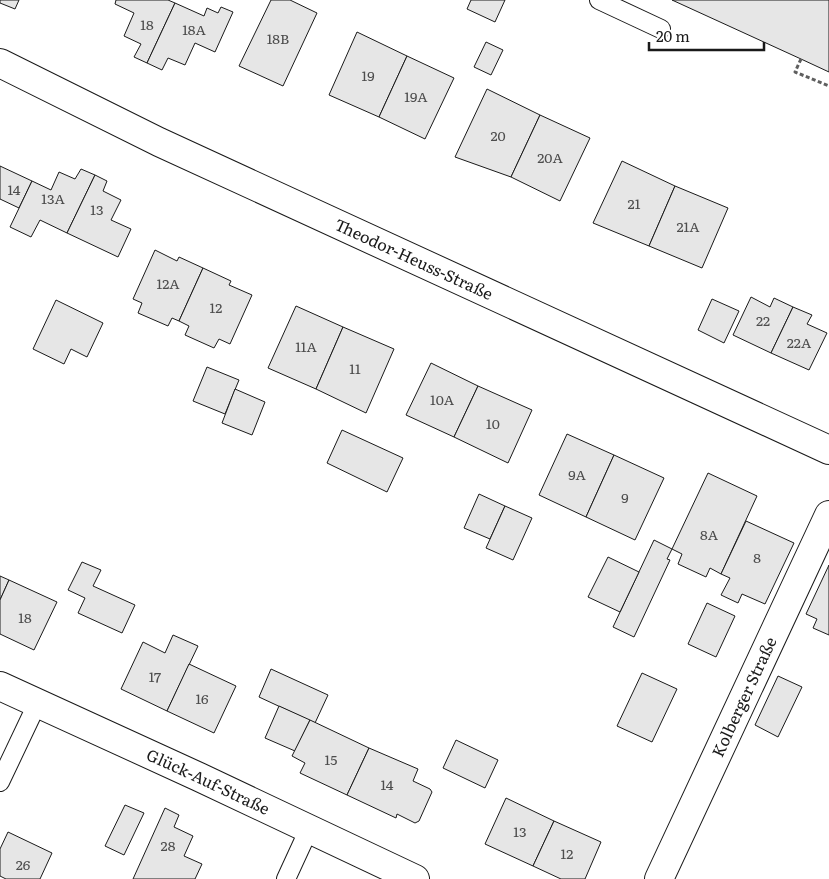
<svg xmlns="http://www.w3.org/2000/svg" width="829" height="879" font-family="Literata,serif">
<rect width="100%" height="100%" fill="#fff"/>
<g fill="#e6e6e6" stroke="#1a1a1a">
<path d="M0 0H19L15 9 0 3Z"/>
<path d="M116 0H168L175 3 147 63 134 57 141 44 124 36 134 13 115 4Z"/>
<path d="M271 0H290L317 13 283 86 239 66Z"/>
<path d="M471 0H505L495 22 467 9Z"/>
<path d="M672 0H829V72L801 59Z"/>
<path d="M175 3 204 16 207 8 218 13 221 7 233 12 215 52 195 43 185 65 168 58 162 70 147 63Z"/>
<path d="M357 32 407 56 379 117 329 95Z"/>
<path d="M486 42 503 50 491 75 474 67Z"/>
<path d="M407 56 454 78 425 139 379 117Z"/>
<path d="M487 89 540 115 511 177 455 157Z"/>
<path d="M540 115 590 138 560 201 511 177Z"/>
<path d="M622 161 675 186 649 246 593 223Z"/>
<path d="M0 166 32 181 19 208 0 199Z"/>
<path d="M81 169 95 175 67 233 40 220 31 237 10 227 32 181 51 190 59 172 75 179Z"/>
<path d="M95 175 107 181 103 191 121 200 111 220 131 229 118 257 67 233Z"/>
<path d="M675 186 728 208 702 268 649 246Z"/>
<path d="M155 250 177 261 179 257 203 268 179 321 172 318 168 326 138 313 142 303 133 299Z"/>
<path d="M203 268 231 281 229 285 252 295 230 344 219 339 214 348 185 335 189 326 179 321Z"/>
<path d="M751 297 770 307 774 298 793 307 771 353 733 335Z"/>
<path d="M712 299 739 311 724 343 698 330Z"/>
<path d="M56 300 103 323 87 357 71 349 64 364 33 349Z"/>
<path d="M296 306 343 327 316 389 268 368Z"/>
<path d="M793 307 812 315 807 324 827 333 809 370 771 353Z"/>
<path d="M343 327 394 349 366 413 316 389Z"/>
<path d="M431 363 478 386 454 437 406 415Z"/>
<path d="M207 367 239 380 225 414 193 401Z"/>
<path d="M478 386 532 410 508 463 454 437Z"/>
<path d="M235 389 265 402 252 435 222 423Z"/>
<path d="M342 430 403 458 387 492 327 463Z"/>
<path d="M567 434 614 455 586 517 539 495Z"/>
<path d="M614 455 664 478 635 540 586 517Z"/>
<path d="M708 473 757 496 721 574 710 568 706 577 678 564 682 554 672 549Z"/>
<path d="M479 494 505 506 490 539 464 528Z"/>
<path d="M505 506 532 518 513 560 486 548Z"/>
<path d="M746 521 794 543 765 604 742 594 738 603 721 595 730 578 721 574Z"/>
<path d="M654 540 672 549 667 559 670 560 634 637 613 627Z"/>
<path d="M608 557 639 572 620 612 588 597Z"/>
<path d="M82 562 101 570 93 586 135 605 122 633 78 613 85 598 68 590Z"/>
<path d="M829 565V635L813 628 817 619 806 614Z"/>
<path d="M0 576 9 580 0 600Z"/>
<path d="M9 580 57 602 34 650 0 634V600Z"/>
<path d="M707 603 735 616 716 657 688 644Z"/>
<path d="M173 635 198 646 167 711 121 689 143 642 165 653Z"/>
<path d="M189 664 236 686 214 733 167 711Z"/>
<path d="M271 669 328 695 315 723 259 697Z"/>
<path d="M642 673 677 689 652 742 617 726Z"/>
<path d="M778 676 802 687 778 737 755 725Z"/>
<path d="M279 706 310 720 295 751 265 738Z"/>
<path d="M310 720 369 748 347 795 300 773 305 763 292 756Z"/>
<path d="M456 740 498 760 485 788 443 768Z"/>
<path d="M369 748 418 769 413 781 430 789 432 792 419 821 415 823 397 814 396 818 347 795Z"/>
<path d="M506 798 554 821 533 866 485 844Z"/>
<path d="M125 805 144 813 124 855 105 846Z"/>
<path d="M165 808 179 815 174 827 193 836 184 856 202 864 195 879H133Z"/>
<path d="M554 821 601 842 585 879H561L533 866Z"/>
<path d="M8 832 52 853 40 879H6L0 876V849Z"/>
</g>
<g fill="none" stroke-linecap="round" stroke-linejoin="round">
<g stroke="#1a1a1a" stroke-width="20">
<g id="lane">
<path d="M599 0 661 29"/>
<path d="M0 782 37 704"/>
<path d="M286 879 309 829"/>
</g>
</g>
<g stroke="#1a1a1a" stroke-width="30">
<g id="street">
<path id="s1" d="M0 63 159 142 829 450"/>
<path id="s2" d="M0 686 199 777 415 879"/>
<path id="s3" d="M659 879 829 515"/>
</g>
</g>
<path stroke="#5f5f5f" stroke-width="3" stroke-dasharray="4 2.5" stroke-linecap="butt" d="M801 59 795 72 829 86"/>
<use href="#lane" stroke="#fff" stroke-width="18"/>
<use href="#street" stroke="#fff" stroke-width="28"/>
</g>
<g text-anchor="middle" stroke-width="4" stroke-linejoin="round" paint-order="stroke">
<g font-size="14" fill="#4d4d4d">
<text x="147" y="30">18</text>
<text x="194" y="35">18A</text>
<text x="278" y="44">18B</text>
<text x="368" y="81">19</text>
<text x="416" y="102">19A</text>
<text x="498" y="141">20</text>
<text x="550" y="163">20A</text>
<text x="14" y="195">14</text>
<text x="53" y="204">13A</text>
<text x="634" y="209">21</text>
<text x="97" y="215">13</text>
<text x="688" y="232">21A</text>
<text x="168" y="289">12A</text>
<text x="216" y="313">12</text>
<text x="763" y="326">22</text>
<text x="799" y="348">22A</text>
<text x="306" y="352">11A</text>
<text x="355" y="374">11</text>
<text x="442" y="405">10A</text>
<text x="493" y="429">10</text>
<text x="577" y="480">9A</text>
<text x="625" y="503">9</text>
<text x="709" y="540">8A</text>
<text x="757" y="563">8</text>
<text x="25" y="623">18</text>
<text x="155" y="682">17</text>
<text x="202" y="704">16</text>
<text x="331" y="765">15</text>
<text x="387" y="790">14</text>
<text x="520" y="837">13</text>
<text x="168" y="851">28</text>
<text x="567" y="859">12</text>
<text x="23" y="870">26</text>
</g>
<g font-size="16" fill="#1a1a1a" stroke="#fff">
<text dy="6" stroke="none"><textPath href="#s1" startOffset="458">Theodor-Heuss-Straße</textPath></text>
<text dy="6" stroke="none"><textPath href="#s3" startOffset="201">Kolberger Straße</textPath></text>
<text dy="6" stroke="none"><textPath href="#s2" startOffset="229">Glück-Auf-Straße</textPath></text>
</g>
</g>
<path d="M649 42v8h115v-8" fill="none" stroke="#1a1a1a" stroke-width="2.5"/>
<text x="656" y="42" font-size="15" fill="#1a1a1a" stroke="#ffffff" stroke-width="4" paint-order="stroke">20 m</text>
</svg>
